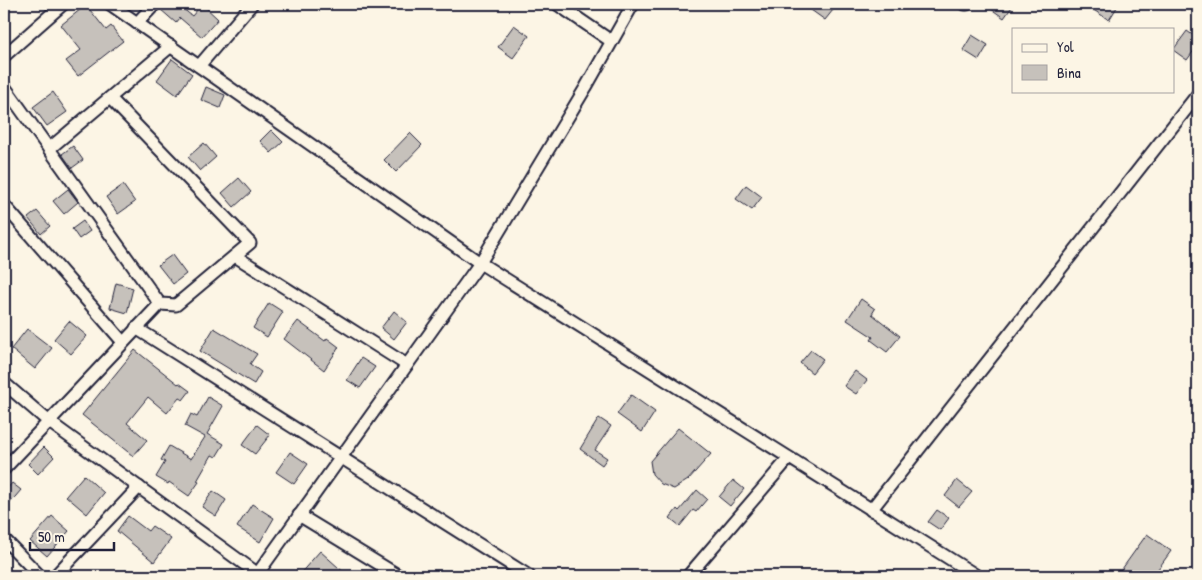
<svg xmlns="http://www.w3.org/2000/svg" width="1202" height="580" font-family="'Patrick Hand',sans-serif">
<rect width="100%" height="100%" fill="#fcf5e5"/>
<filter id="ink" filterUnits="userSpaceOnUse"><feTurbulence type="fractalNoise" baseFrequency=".02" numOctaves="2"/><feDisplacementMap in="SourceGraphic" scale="10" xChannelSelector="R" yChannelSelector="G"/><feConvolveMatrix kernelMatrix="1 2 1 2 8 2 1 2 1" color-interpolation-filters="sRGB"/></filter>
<g filter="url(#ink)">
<g fill="#c6c1bb" stroke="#22223b">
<path d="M162 4H177L192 16 202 4 218 19 202 37 180 18 176 23 160 9Z"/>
<path d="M816 4H826L833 10 825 20 811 10Z"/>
<path d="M984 4H1014L1004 18Z"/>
<path d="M1096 4H1119L1109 20 1092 9Z"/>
<path d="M86 5 106 30 111 26 123 41 78 76 66 61 81 50 61 25Z"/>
<path d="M514 25 529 36 513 58 498 47Z"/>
<path d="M1187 31 1198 39V45L1187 60 1173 50Z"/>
<path d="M972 35 988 45 979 60 963 50Z"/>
<path d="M172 59 192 74 177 95 157 80Z"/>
<path d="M206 87 225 95 220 108 201 100Z"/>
<path d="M53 92 67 112 47 126 33 107Z"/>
<path d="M271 130 283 142 271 153 260 141Z"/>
<path d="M410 133 422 145 396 172 384 160Z"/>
<path d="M204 143 216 157 200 171 188 157Z"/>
<path d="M73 146 83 160 72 168 62 154Z"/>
<path d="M239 178 251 192 234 207 222 193Z"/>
<path d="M123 185 135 202 118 214 106 197Z"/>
<path d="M746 185 762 197 752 210 736 199Z"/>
<path d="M68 189 78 202 64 214 53 201Z"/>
<path d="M37 211 50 226 41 234 28 218Z"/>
<path d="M83 221 90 231 79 239 72 229Z"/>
<path d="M172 255 186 274 173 284 158 265Z"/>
<path d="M116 283 133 288 127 313 110 308Z"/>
<path d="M861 299 875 309 872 314 900 336 887 352 871 340 873 337 847 320Z"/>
<path d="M269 303 283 312 267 337 253 328Z"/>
<path d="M394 311 407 322 394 339 381 328Z"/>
<path d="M69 321 87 336 71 354 54 339Z"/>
<path d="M298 321 325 341 327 338 339 347 324 370 284 339Z"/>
<path d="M214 328 257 354 250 364 261 372 254 384 200 351Z"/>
<path d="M27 329 52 348 35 369 11 349Z"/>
<path d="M135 350 178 384 179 383 190 391 183 400 179 398 167 413 148 397 127 423 147 440 133 456 82 415Z"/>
<path d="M811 350 823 359 812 373 800 363Z"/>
<path d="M361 358 375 367 360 388 347 380Z"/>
<path d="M855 371 867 380 856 394 844 386Z"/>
<path d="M631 395 655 412 642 432 617 414Z"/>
<path d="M208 397 223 406 207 434 224 444 216 457 212 455 197 481 199 482 189 496 169 482 168 484 156 477 165 462 161 460 169 446 191 459 205 437 185 426 191 414 197 417Z"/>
<path d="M599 418 611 426 595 450 607 458 602 465 580 449Z"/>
<path d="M257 425 270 435 255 454 242 445Z"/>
<path d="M678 428 711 454 688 480 674 489 661 484 652 474 650 461Z"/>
<path d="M44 447 54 457 38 474 28 464Z"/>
<path d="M290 452 308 464 294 484 276 472Z"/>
<path d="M84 475 104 493 87 514 66 496Z"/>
<path d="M733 480 744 489 730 506 719 497Z"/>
<path d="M957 480 972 492 959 507 945 496Z"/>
<path d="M12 483 21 490 4 510V492Z"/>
<path d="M697 490 707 499 696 512 693 510 680 526 670 518 677 509 679 511Z"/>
<path d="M213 491 226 500 216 516 202 507Z"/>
<path d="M252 504 274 518 260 542 237 527Z"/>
<path d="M937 510 949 518 940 530 928 522Z"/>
<path d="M52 516 69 531 47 556 30 541Z"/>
<path d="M128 516 148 531 152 526 171 539 154 562 117 531Z"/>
<path d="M1147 534 1171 551 1153 576H1117Z"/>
<path d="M320 551 348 576H298Z"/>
</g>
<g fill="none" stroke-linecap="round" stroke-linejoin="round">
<g stroke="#22223b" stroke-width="15">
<g id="minor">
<path d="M110 4 480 263 977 576"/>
<path d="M557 4 611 41"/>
<path d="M965 4H967"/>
<path d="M137 23 155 4"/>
<path d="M4 56 63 4"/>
<path d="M199 66 252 4"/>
<path d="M4 86 160 304"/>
<path d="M49 149 171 46"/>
<path d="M4 205 122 341"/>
<path d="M235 256 407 365"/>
<path d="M136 328 529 576"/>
<path d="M4 383 48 421 258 574"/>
<path d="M4 469 160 304 176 305 250 243 110 98"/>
<path d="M871 510 1198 94"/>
<path d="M299 515 399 576"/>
<path d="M4 539 40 576"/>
<path d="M55 576 139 487"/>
<path d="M256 576 480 263 586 87 633 4"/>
<path d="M688 576 789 458"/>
</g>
</g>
<use href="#minor" stroke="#fcf5e5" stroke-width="11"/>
</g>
</g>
<rect width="1202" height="580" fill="none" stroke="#fcf5e5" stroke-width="20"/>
<rect x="10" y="10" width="1182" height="560" fill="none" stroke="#22223b" stroke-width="2" filter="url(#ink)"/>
<rect x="1012" y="28" width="162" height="65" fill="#fcf5e5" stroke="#a5a1a1"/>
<rect x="1022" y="44" width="25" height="8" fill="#fcf5e5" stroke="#a5a1a1"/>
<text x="1057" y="52" font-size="15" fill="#22223b">Yol</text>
<rect x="1022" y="65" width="25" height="15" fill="#c6c1bb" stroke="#a5a1a1"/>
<text x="1057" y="78" font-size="15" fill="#22223b">Bina</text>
<path d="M30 542v8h84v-8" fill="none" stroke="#22223b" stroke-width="2.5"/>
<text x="38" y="542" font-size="15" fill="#22223b" stroke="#fcf5e5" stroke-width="4" paint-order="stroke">50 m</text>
</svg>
